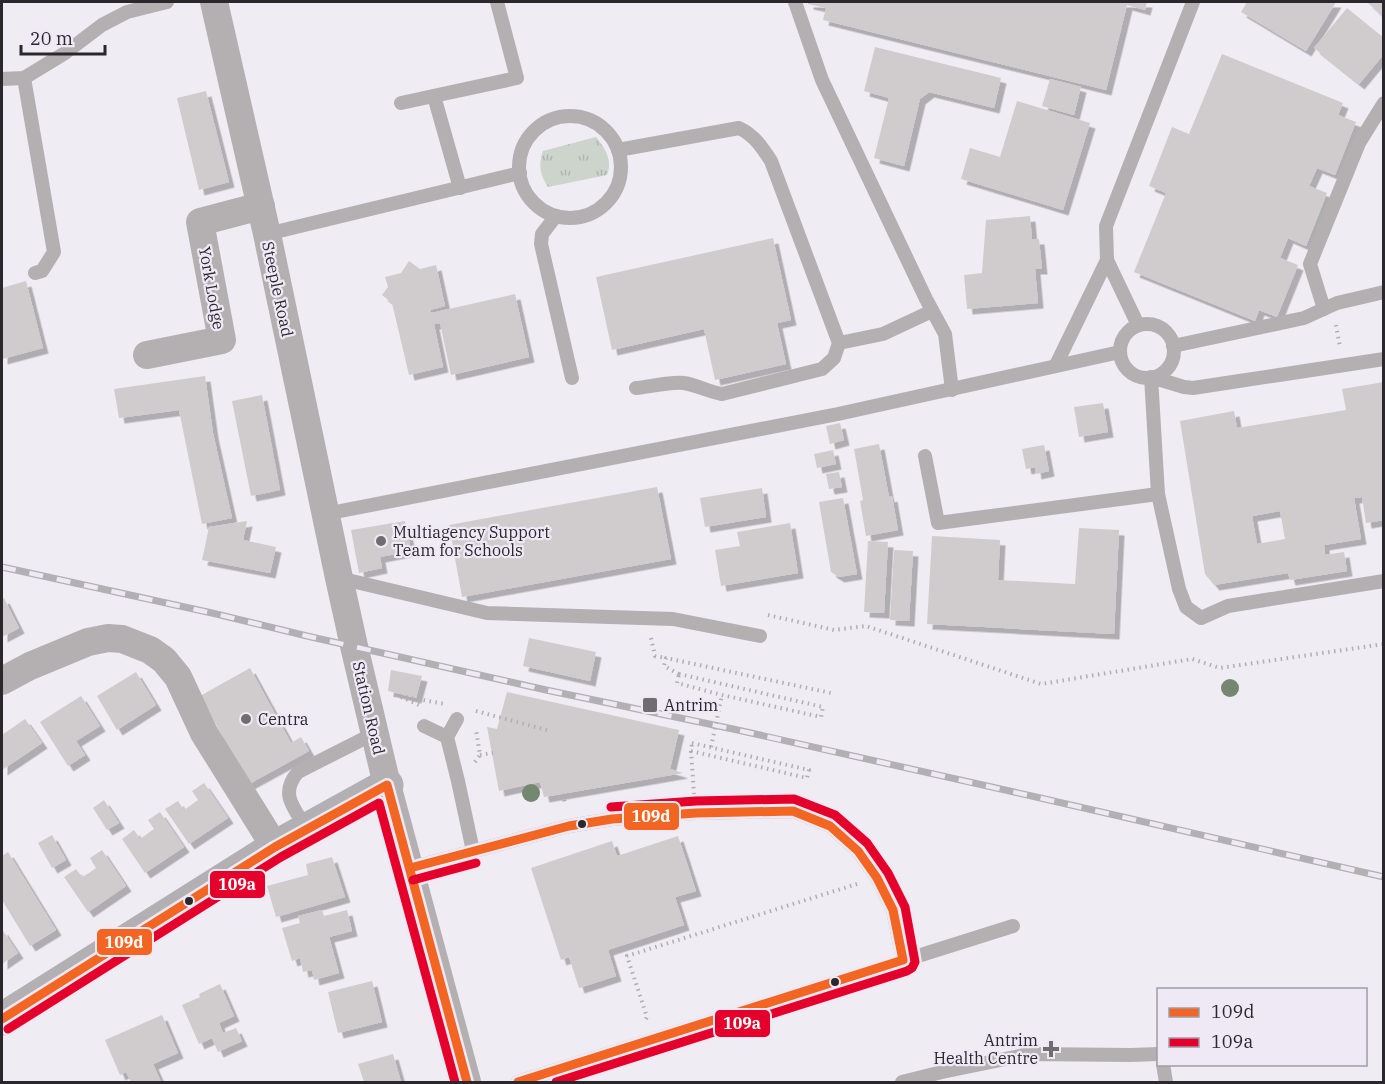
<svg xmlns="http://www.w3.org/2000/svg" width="1385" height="1084" font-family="'IBM Plex Serif',serif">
<defs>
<pattern id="grass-tufts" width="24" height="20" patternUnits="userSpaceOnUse" patternTransform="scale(1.5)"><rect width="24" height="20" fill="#ccd4cb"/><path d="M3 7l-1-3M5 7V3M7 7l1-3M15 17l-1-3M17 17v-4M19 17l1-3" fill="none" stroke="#afb6af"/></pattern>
<filter id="shadow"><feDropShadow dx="5.5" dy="5.5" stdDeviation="0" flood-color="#0004"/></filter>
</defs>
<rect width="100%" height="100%" fill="#efecf3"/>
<path fill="url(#grass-tufts)" d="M596 137C605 148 613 161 607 175L548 187C540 175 538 165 543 151Z"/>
<g fill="#d0ccce" fill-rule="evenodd" filter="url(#shadow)">
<path d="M808 2H1147L1145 10 1127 5 1106 90 823 20 826 8 808 4Z"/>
<path d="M1247 2H1336L1306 51 1241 12Z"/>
<path d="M1367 2H1383L1384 18Z"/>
<path d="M1347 8 1384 38V54L1359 84 1314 48Z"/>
<path d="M875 47 1001 78 994 108 929 92 920 99 904 166 874 158 889 98 864 91Z"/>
<path d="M1222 54 1343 103 1338 115 1356 122 1335 175 1317 168 1309 186 1327 193 1306 246 1288 238 1280 258 1298 265 1277 317 1259 310 1255 321 1134 272 1166 193 1149 186 1172 127 1189 134Z"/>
<path d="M1050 79 1081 87 1074 115 1042 106Z"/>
<path d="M206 91 229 182 199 190 177 98Z"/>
<path d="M1017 101 1090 123 1063 210 961 179 970 148 1000 157Z"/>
<path d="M1030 216 1032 239H1039L1042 269H1035L1038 303 967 309 964 275 982 273 986 220Z"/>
<path d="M773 238 791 320 777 323 786 364 715 380 704 329 612 350 596 277Z"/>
<path d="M409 261 420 269 436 265 445 306 430 310 431 313 515 294 529 357 451 375 440 323 434 324 443 367 409 375 392 303 382 295 388 287 385 277 401 273Z"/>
<path d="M26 281 43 348 2 359V288Z"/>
<path d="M205 376 213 433 232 518 202 524 179 410 119 418 114 389Z"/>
<path d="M1384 382V520L1366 523 1362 497 1354 498 1361 539 1324 545 1325 555 1344 552 1347 571 1290 580 1288 573 1214 585 1205 574 1180 421 1234 411 1237 428 1346 410 1342 389ZM1280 511 1285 539 1257 544 1252 516Z"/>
<path d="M262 395 280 490 251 496 232 401Z"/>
<path d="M1103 403 1108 432 1079 437 1074 407Z"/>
<path d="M840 423 844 440 830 444 826 426Z"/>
<path d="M879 444 889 497 892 496 898 530 866 536 860 501 863 500 854 449Z"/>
<path d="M1044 445 1049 471 1036 474 1035 467 1026 469 1022 449Z"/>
<path d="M833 450 836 464 817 468 814 454Z"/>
<path d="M839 472 842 487 829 489 826 474Z"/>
<path d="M657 487 671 559 462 597 449 525Z"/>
<path d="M762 488 766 517 705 527 700 498Z"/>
<path d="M843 498 857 574 839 577 831 572 819 502Z"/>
<path d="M247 521 243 540 276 547 270 573 202 560 209 527Z"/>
<path d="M405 521 411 551 380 557 382 568 359 573 351 530Z"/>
<path d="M790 523 798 573 721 586 715 550 740 546 737 532Z"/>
<path d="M1079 528 1119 530 1114 634 927 624 932 536 1000 540 998 580 1075 584Z"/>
<path d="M868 541 888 542 884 613 864 612Z"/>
<path d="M894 550 913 551 909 621 890 620Z"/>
<path d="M4 598 19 628 2 637V599Z"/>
<path d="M529 638 596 652 590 681 523 666Z"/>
<path d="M250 668 291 743 301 737 309 751 249 784 200 696Z"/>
<path d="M391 670 422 676 416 698 388 691Z"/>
<path d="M136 672 156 705 117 730 97 696Z"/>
<path d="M507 692 679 730 670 769 683 773 544 797 540 782 499 791 487 727 497 729Z"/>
<path d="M81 696 100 726 76 741 85 755 68 766 40 722Z"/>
<path d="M25 719 42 743 2 770V735Z"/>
<path d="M204 783 228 818 189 844 165 809 178 801 184 810 198 800 192 791Z"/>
<path d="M104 800 119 823 107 830 93 808Z"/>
<path d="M160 812 184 847 145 873 122 839 134 830 140 839 154 829 148 820Z"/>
<path d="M52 835 66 860 52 868 38 843Z"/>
<path d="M678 836 696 891 675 897 684 925 608 950 616 976 579 988 569 957 561 960 531 868 612 841 617 856Z"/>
<path d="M102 850 126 886 88 912 64 877 76 869 82 877 89 873 96 868 90 858Z"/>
<path d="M8 852 56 930 30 946 2 900V856Z"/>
<path d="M332 857 345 897 276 917 267 886 308 875 306 864Z"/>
<path d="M322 910 324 916 347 910 352 931 329 937 339 973 314 980 312 970 303 972 300 958 292 961 282 928 300 923 298 916Z"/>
<path d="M2 929 18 953 2 964Z"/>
<path d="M372 981 382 1022 338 1033 328 992Z"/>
<path d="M220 984 234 1016 219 1023 223 1033 236 1028 242 1041 218 1052 212 1038 199 1044 182 1005 200 997 199 994Z"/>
<path d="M162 1015 178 1053 153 1064 161 1082H131L126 1072 120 1075 105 1040Z"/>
<path d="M393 1054 401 1082H364L358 1064Z"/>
</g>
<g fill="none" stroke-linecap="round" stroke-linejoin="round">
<g stroke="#b1afb2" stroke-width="4" stroke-dasharray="1.5 4.5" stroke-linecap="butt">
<path d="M1336 325 1340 347"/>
<path d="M768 615 834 630 866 626 1041 684 1192 659 1220 668 1384 644"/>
<path d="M651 638 655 656 666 658"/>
<path d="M679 674 823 707 821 717 722 695 677 683Z"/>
<path d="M679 674 664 666 666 658 831 693"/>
<path d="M394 695 445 704"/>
<path d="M401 697 419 705"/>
<path d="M476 711 550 731"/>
<path d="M692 743 809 770 807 778 691 751Z"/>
<path d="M691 751 694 794"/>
<path d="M480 755 493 753"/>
<path d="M475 762 480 755 476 730"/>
<path d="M563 794 565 803"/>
<path d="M646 1019 647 1017 627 956 857 884"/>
</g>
<g stroke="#b4b0b2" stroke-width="14">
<path d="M795 2 822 80 926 299 945 334 952 390"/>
<path d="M24 78 54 252 42 271 35 273"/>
<path d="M2 79 24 78 65 53 102 25 127 12 167 2"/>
<path d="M434 96 460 188"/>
<path d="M401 103 517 78 497 2"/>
<circle cx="570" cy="167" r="51"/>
<path d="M618 150 739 128C754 135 762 147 771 161L839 343 834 358 822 369 722 394C709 392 697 385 684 383 673 381 648 387 636 388"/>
<path d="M556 216 542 234 541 244 572 378"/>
<path d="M267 234 520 173"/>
<path d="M1324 309 1310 264 1359 143 1384 103"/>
<circle cx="1147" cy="351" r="27"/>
<path d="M1138 325 1107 260 1106 226 1193 2"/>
<path d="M839 343 883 334 932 311"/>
<path d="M1173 346 1304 318 1337 303 1384 292"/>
<path d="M1384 359 1193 388 1184 387 1151 377 1158 494 1179 589 1186 607 1201 618 1228 606 1384 581"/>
<path d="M1056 365 1107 260"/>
<path d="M925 456 938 523 1158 494"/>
<path d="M325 514 838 414 1120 352"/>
<path d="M339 578 487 613 673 619 760 636"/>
<path d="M457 719 447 737 458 781 473 851"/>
<path d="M424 726 447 737"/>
<path d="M307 829C294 808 279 794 298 772L375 733"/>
<path d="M410 868 569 826 612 819 696 813 793 811 830 826 858 851 877 878 893 910 903 960"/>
<path d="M1163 1064 1166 1082"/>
<path d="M518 1082 1013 926"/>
<path d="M902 1082 942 1072 1029 1054 1131 1055 1158 1054"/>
</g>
<g stroke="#b4b0b2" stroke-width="28">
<path d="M214 2 267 234 339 578 354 646 387 785 467 1082"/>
<path d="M147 355 222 340 200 222 261 206"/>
<path d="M2 681 30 666 88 642 108 638 122 639 150 650 164 660 178 677 204 733 275 847"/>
</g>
<path stroke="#b3b0b3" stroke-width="33" d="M2 1019 275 847 387 785"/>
<g stroke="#b2b0b3" stroke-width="7">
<path id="rail" d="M2 567 212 613 307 636 546 690 733 729 1036 797 1384 877"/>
</g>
<use href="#rail" stroke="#efe9f6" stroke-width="4.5" stroke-dasharray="14" stroke-linecap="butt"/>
<path stroke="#b1afb2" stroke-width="4" stroke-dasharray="1.5 4.5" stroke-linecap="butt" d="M711 747 722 695"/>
<g stroke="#efe9f6" stroke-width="14">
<g id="bus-1">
<path d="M410 868 569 826 612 819 696 813 793 811 830 826 858 851 877 878 893 910 903 960 518 1082"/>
<path d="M2 1019 275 847 387 785 467 1082"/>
</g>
</g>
<g stroke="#efe9f6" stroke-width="14">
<g id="bus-2">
<path d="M413 880 476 863"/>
<path d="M8 1029 281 857 379 803 455 1082"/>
<path d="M556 1082 907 971 912 968 915 962 905 907 888 873 867 843 835 815 794 799 696 801 611 807"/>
</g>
</g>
<use href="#bus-1" stroke="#f26522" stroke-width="9"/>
<use href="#bus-2" stroke="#e4002b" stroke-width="9"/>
</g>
<g fill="#748771">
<circle cx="1230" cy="688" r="9"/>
<circle cx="531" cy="793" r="9"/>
</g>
<g fill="#6f6d72" stroke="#efe9f6" stroke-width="2">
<circle cx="381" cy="541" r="6"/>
<rect x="642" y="697" width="16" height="16" rx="3"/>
<circle cx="246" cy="719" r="6"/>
<path d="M1048 1040h6v6h6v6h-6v6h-6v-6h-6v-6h6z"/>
</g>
<g fill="#2a282d" stroke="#efe9f6" stroke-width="2">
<circle cx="582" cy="824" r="5"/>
<circle cx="189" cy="901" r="5"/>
<circle cx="835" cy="982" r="5"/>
</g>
<g text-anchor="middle" stroke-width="4.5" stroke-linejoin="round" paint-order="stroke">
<g font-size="16" fill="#2a282d" stroke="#efe9f6">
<text transform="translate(212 288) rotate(80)" y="6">York Lodge</text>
<text transform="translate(278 289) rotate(78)" y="6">Steeple Road</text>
<text transform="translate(369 708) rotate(77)" y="6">Station Road</text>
</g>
<g font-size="16" fill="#2a282d" stroke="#efe9f6" text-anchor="start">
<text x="393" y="538">Multiagency Support<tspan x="393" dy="18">Team for Schools</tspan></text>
<text x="664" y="711">Antrim</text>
<text x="258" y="725">Centra</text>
<text x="1038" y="1046" text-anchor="end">Antrim<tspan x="1038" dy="18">Health Centre</tspan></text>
</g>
</g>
<g stroke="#efe9f6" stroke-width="2">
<rect x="623" y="802" width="57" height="29" rx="6" fill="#f26522"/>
<rect x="209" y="870" width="57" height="29" rx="6" fill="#e4002b"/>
<rect x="96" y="928" width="57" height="28" rx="6" fill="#f26522"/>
<rect x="714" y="1009" width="57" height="29" rx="6" fill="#e4002b"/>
</g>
<g font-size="16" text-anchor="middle" font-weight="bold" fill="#fff">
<text x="651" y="822">109d</text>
<text x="237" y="890">109a</text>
<text x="124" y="948">109d</text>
<text x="742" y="1029">109a</text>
</g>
<rect width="1385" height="1084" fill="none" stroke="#2a282d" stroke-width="6"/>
<rect x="1157" y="988" width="210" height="78" fill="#efe9f6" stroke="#a09ca6" stroke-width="1.5"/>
<rect x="1169" y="1008" width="30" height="9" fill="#f26522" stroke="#a09ca6" stroke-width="1.5"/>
<text x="1211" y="1018" font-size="18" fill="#2a282d">109d</text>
<rect x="1169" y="1038" width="30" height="9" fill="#e4002b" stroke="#a09ca6" stroke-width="1.5"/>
<text x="1211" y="1048" font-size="18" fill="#2a282d">109a</text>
<path d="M21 45v9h84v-9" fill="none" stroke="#2a282d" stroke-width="3"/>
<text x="30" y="45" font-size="18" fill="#2a282d" stroke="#efe9f6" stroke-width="4.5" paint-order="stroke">20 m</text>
</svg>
